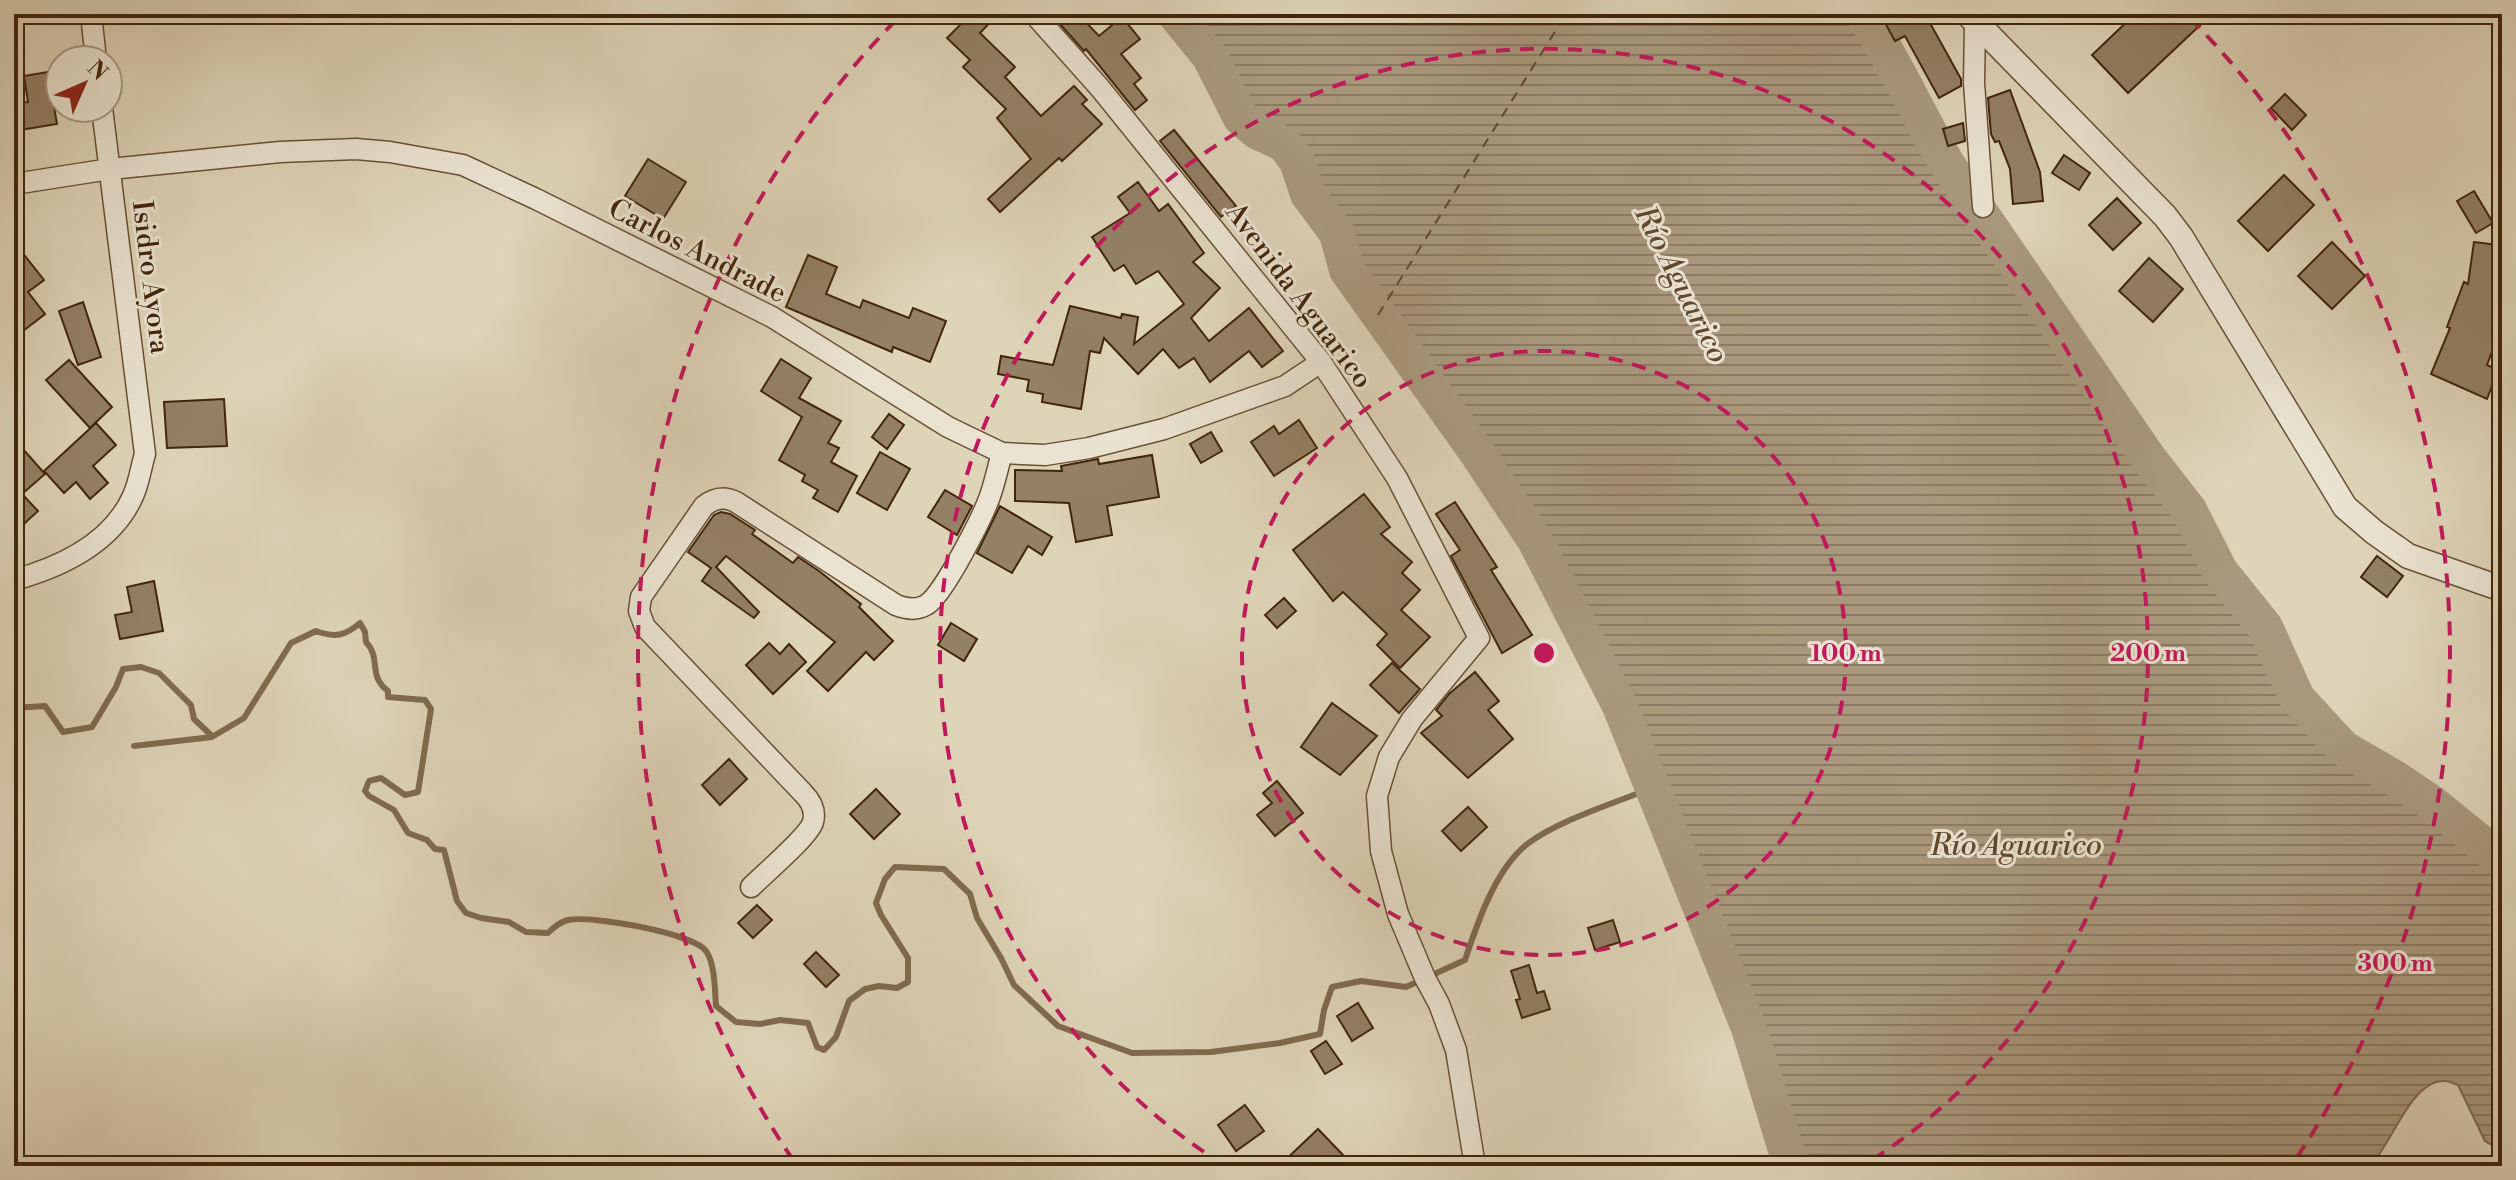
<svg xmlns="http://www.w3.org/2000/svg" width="2516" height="1180" font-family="'Libre Bodoni',serif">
<defs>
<pattern id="water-rules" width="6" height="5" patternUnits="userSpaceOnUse" patternTransform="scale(2)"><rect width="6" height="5" fill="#a9987d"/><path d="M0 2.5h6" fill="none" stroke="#8b7c65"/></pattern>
</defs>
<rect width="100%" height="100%" fill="#ded4b8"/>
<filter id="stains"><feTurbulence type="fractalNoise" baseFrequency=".0025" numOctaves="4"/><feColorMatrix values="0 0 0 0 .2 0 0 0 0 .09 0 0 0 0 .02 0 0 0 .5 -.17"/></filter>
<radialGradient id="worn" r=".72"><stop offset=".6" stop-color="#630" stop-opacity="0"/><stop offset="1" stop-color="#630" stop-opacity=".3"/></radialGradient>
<path fill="url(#water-rules)" stroke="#806a4f" stroke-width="2" d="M1175 14H1863C1895 61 1918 115 1947 164L2147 456 2189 510 2220 571 2265 627 2297 698 2343 748 2393 777 2433 804 2502 860V1141L2490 1144 2485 1141 2458 1085C2454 1084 2450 1081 2445 1081 2411 1079 2391 1146 2370 1166H1791L1749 1028 1620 706 1535 540 1478 454 1347 270 1337 233 1308 194 1297 161 1284 145 1258 132 1241 118 1210 57Z"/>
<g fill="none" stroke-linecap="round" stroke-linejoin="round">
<g stroke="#806a4f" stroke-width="6">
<path d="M14 708 45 706 63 732 92 727 116 687 123 669 141 667 159 673 191 705 194 719 212 736"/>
<path d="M134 746 212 737 244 718 291 643 316 631C335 638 345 636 360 623L365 632 366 642C382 659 367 675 388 691V697L425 700 431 709 418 792 405 795 381 778 369 781 365 791 369 796 394 810 408 833 427 840 435 849 444 850 457 901 466 913 481 918 509 922 526 932 548 933C554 927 560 922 568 920 591 915 693 933 706 951 715 963 715 992 716 1006L736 1022 760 1024 780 1020 808 1023 817 1047 824 1050 836 1037 849 1001 865 989 879 986 897 988 908 982V958L881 915 876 903 885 879 895 867 944 869 970 894 977 918 1001 958 1014 985 1058 1026 1132 1053 1211 1052 1280 1043 1320 1034 1324 1010 1332 987 1361 981 1406 987 1465 960C1477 924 1495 870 1526 845 1558 820 1618 802 1657 786"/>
</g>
<g stroke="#a9987d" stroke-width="36">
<path d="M1175 14 1210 57 1241 118 1258 132 1284 144 1297 161 1308 194 1337 233 1347 270 1478 454 1535 540 1620 706 1749 1028 1791 1166"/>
<path d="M1863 14C1895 61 1918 115 1947 164L2147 456 2189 510 2220 571 2265 627 2297 698 2343 748 2393 777 2433 804 2502 860"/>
</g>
<path stroke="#61482d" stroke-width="2" stroke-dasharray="10 8" stroke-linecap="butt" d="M1378 315 1566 14"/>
</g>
<g fill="#938065" stroke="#42250b" stroke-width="2">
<path d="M971 14H998L980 33 1015 67 1005 77 1041 116 1074 86 1087 100 1082 104 1102 124 1062 161 1059 158 1000 212 988 199 1031 159 997 118 1006 109 963 67 970 60 947 38Z"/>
<path d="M1051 14H1078L1099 36 1122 17 1140 39 1121 54 1141 78 1134 84 1147 100 1135 110 1086 49 1084 51Z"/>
<path d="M1902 14H1925L1961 79V86L1939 98 1905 36 1895 41 1885 23Z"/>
<path d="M2135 14H2212L2128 93 2092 55Z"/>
<path d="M48 72 57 124 14 131V104L28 102 24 76Z"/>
<path d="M2010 90 2040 172 2043 201 2013 204 2010 169 1999 141 1995 142 1991 134 1988 98Z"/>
<path d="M2285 94 2306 115 2292 130 2271 108Z"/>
<path d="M1963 123 1965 141 1948 146 1943 129Z"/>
<path d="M1174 130 1236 206 1221 217 1160 141Z"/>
<path d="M2064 155 2090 173 2079 190 2052 173Z"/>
<path d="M648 159 686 182 663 219 625 196Z"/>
<path d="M2284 175 2314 205 2268 251 2238 221Z"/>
<path d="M1138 182 1159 211 1168 204 1204 253 1193 262 1220 288 1191 318 1209 341 1249 308 1283 351 1262 367 1249 351 1210 382 1194 358 1179 368 1163 349 1138 374 1104 338 1100 353 1090 351 1081 409 1042 402 1043 394 1027 391 1029 380 998 374 1001 356 1053 365 1070 306 1121 318 1122 314 1138 317 1134 344 1184 304 1158 271 1136 284 1124 265 1114 271 1092 237 1130 213 1118 197Z"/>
<path d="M2474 191 2493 223 2476 233 2457 201Z"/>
<path d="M2117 198 2141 223 2113 250 2089 225Z"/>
<path d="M14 242 44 280 28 292 45 314 14 338Z"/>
<path d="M2332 242 2365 276 2332 309 2298 276Z"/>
<path d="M2474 242 2499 245 2492 293 2502 297V326L2487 365 2498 370 2487 399 2431 374 2450 328 2447 327 2464 282 2468 284Z"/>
<path d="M808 255 837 267 826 294 860 308 863 300 909 318 913 308 946 321 930 362 893 347 892 352 786 307Z"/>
<path d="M2149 258 2183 289 2153 322 2119 291Z"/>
<path d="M83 302 101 357 78 365 59 311Z"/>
<path d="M781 359 811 378 799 398 841 421 828 443 839 448 831 462 857 476 838 512 813 498 818 490 802 481 805 475 779 460 802 417 761 391Z"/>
<path d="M69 360 112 407 90 428 46 380Z"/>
<path d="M224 399 227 446 167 448 164 402Z"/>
<path d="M889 414 904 425 887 449 872 437Z"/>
<path d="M1299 420 1317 448 1274 476 1251 442 1274 426 1279 434Z"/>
<path d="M96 423 116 445 93 466 108 483 90 499 76 482 64 493 44 471Z"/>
<path d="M1211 432 1222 451 1201 463 1190 444Z"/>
<path d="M14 439 45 474 22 494 38 511 14 533Z"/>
<path d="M880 452 910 469 887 510 857 493Z"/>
<path d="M1152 455 1159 497 1107 506 1112 535 1076 542 1069 503 1015 501V470L1062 471 1061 466 1098 459 1099 464Z"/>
<path d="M945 490 972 506 957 535 928 517Z"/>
<path d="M1364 494 1390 527 1381 534 1412 562 1402 573 1420 590 1401 610 1430 637 1400 668 1377 645 1387 634 1343 592 1333 601 1293 550Z"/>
<path d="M1455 502 1497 567 1491 570 1532 635 1502 653 1451 556 1460 550 1436 514Z"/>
<path d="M1000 506 1052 537 1042 555 1028 546 1012 573 977 553Z"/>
<path d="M721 512 730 514 755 530 752 534 793 563 798 557 819 571 861 604 859 607 893 641 874 660 866 652 828 691 807 671 835 642 726 556 716 567 759 612 754 618 702 581 711 568 688 552 714 515Z"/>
<path d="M2377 556 2403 576 2387 597 2361 577Z"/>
<path d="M154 581 163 631 120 639 115 615 132 612 127 587Z"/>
<path d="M1284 598 1296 611 1277 628 1265 615Z"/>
<path d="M951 623 977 639 964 661 938 645Z"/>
<path d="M769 643 780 654 789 644 806 662 773 694 746 665Z"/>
<path d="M1392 663 1420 689 1399 713 1370 685Z"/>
<path d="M1475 672 1499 701 1488 710 1513 739 1468 778 1421 733 1442 716 1436 710 1449 694Z"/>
<path d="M1332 703 1377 736 1340 775 1301 747Z"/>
<path d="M729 759 747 779 720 805 702 785Z"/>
<path d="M1277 781 1303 813 1275 836 1257 815 1272 803 1263 793Z"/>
<path d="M876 789 900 814 874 839 850 814Z"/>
<path d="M1468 807 1487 827 1461 851 1442 831Z"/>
<path d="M757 905 772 920 753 938 738 923Z"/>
<path d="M1613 920 1620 942 1595 950 1588 928Z"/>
<path d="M816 952 839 975 826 987 804 964Z"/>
<path d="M1529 965 1537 993 1544 991 1550 1009 1522 1018 1516 1000 1520 999 1511 971Z"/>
<path d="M1358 1003 1373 1028 1352 1041 1337 1016Z"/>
<path d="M1326 1041 1342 1064 1325 1074 1311 1051Z"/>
<path d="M1245 1105 1264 1131 1236 1151 1218 1125Z"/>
<path d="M1318 1129 1343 1155 1331 1166H1279Z"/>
</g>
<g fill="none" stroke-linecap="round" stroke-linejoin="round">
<g stroke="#695136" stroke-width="23">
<g id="minor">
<path d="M91 14 96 60"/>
<path d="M1034 14 1100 88 1321 362 1397 478 1479 638 1412 719 1389 757 1377 796 1381 851 1398 914 1425 978 1439 1004 1456 1050 1475 1166"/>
<path d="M1975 22 1974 83 1983 207"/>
<path d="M14 184 110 169 280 152 356 149 390 152 463 165 536 199 772 317 948 427 1002 453 1045 455 1089 448 1164 429 1285 386 1321 362"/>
<path d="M14 580C61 567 112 543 133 496 139 483 141 467 145 454L102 108"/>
<path d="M751 887C764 874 809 836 813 822 816 811 811 801 803 793L645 627 639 611 641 597 704 506C714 498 724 496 736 502L896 605C906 609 916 611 926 605 943 596 983 516 990 496 995 482 998 467 1002 453"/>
</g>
</g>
<g stroke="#695136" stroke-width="27">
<path id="tertiary" d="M1968 14 2165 216 2181 237 2345 507 2374 532 2408 556 2502 589"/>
</g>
<use href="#minor" stroke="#eae3d1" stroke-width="20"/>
<use href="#tertiary" stroke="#eae3d1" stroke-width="24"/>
</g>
<g fill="none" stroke="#c2185b" stroke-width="4" stroke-dasharray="14 10">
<circle cx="1544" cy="653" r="302"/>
<path d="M1224 1165A604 604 0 1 1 1864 1165"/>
<path d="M793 1160A906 906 0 0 1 898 18M2190 18A906 906 0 0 1 2295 1160"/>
</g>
<g text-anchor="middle" stroke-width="6" stroke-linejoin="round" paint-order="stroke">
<g font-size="28" fill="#42250b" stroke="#eae3d1">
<text transform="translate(698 250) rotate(27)" y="10">Carlos Andrade</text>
<text transform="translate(152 277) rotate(83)" y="10">Isidro Ayora</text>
<text transform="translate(1300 295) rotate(53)" y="10">Avenida Aguarico</text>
</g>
<g font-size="30" font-style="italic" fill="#61482d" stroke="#eae3d1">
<text transform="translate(1682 284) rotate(63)" y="10">Río Aguarico</text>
<text x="2016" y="855">Río Aguarico</text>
</g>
</g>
<circle cx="1544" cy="653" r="12" fill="#c2185b" stroke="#eae3d1" stroke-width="4"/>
<g font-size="24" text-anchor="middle" font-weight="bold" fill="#c2185b" stroke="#eae3d1" stroke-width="6" stroke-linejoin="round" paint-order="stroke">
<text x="1846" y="661">100 m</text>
<text x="2148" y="661">200 m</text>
<text x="2395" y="971">300 m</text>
</g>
<rect width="2516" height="1180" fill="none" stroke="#ded4b8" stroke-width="48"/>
<rect x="16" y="16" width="2484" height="1148" fill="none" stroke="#42250b" stroke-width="4"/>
<rect x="24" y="24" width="2468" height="1132" fill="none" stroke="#42250b" stroke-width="2"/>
<g transform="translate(84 84) rotate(45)"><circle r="38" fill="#eae3d1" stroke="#a79782" stroke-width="2"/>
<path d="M0-6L14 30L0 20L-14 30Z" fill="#8f2418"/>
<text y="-12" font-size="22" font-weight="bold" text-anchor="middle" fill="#42250b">N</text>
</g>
<rect width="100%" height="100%" filter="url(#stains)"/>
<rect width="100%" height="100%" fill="url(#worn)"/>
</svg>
